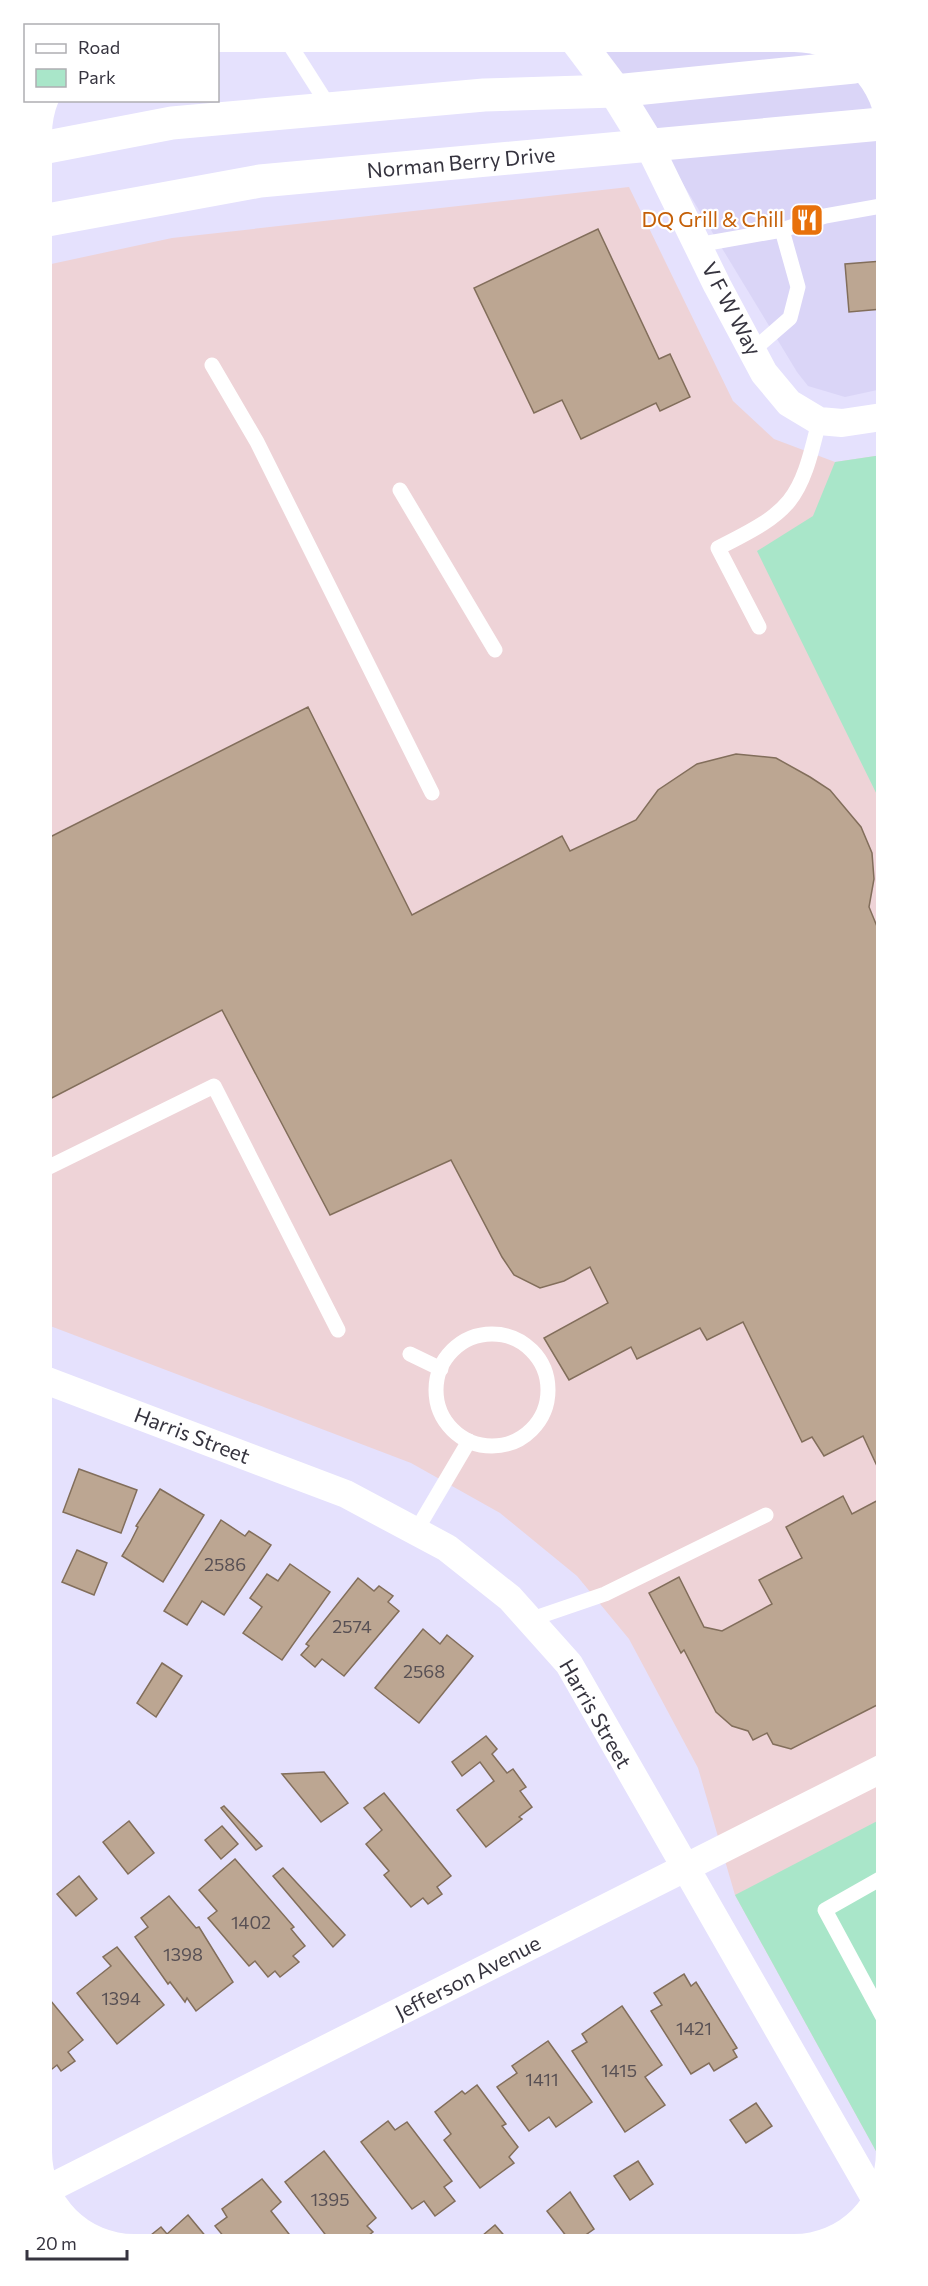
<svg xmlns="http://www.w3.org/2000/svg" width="928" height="2286" font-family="Commissioner,sans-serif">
<rect width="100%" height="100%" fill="#e5e1fd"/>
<path fill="#dad5f7" d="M597 42H800L850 61 881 105 882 389 845 397 808 386 797 372Z"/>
<path fill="#eed3d7" d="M629 187 733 401 774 439 835 462 882 455 886 2152 882 2162 735 1895 698 1768 629 1639 577 1576 500 1513 411 1463 45 1324 42 266 172 238Z"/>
<g fill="#a9e6c9">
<path d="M882 455 883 807 757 551 813 516 835 462Z"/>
<path d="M885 1817 886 2152 882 2162 735 1895Z"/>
</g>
<g fill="#bca692" stroke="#826e5b" stroke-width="1.5">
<path d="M598 229 659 359 670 354 690 397 660 411 656 403 581 439 562 400 534 413 474 288Z"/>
<path d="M882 261V309L849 312 845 264Z"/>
<path d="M308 707 412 915 562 836 570 851 636 820 658 790 697 764 736 754 776 758 810 777 830 790 861 827 872 853 874 879 869 907 883 941 884 1481 863 1436 824 1456 812 1437 802 1442 743 1322 707 1340 700 1328 637 1359 631 1347 569 1380 544 1338 608 1303 590 1267 564 1281 540 1288 514 1275 502 1257 451 1160 330 1215 222 1010 44 1102V840Z"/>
<path d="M79 1469 137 1490 121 1533 63 1512Z"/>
<path d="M160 1489 204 1515 163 1582 122 1556 130 1543 138 1527 136 1526Z"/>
<path d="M843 1496 852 1514 884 1497 885 1701 791 1749 773 1744 767 1733 753 1740 748 1731 732 1726 716 1712 684 1650 681 1653 649 1593 679 1577 704 1627 722 1631 772 1604 759 1580 802 1558 786 1527Z"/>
<path d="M221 1520 245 1536 249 1531 271 1545 224 1615 202 1601 187 1625 164 1611Z"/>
<path d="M77 1550 107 1563 94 1595 62 1582Z"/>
<path d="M290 1564 330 1592 282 1660 243 1633 262 1607 250 1598 267 1574 278 1581Z"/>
<path d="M358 1578 374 1591 379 1586 393 1596 388 1602 399 1611 344 1676 322 1659 315 1667 301 1655 309 1646 306 1644Z"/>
<path d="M423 1629 440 1644 447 1635 473 1656 419 1723 375 1688Z"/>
<path d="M162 1663 182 1676 156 1717 137 1703Z"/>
<path d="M486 1736 497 1749 492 1754 507 1773 513 1769 526 1787 520 1791 532 1807 519 1817 522 1819 486 1847 457 1810 494 1781 480 1762 462 1776 452 1762Z"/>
<path d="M324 1772 348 1803 321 1822 282 1774Z"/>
<path d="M384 1793 451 1876 437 1887 442 1894 428 1904 423 1898 411 1907 384 1875 389 1871 366 1844 382 1830 364 1808Z"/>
<path d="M224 1806 262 1846 256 1850 221 1808Z"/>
<path d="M129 1821 154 1853 128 1874 103 1842Z"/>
<path d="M222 1826 238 1844 221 1859 205 1840Z"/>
<path d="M235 1859 294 1927 291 1929 305 1946 293 1956 299 1962 280 1977 275 1971 268 1977 255 1961 249 1966 208 1918 217 1911 199 1890Z"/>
<path d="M283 1868 345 1935 333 1947 273 1876Z"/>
<path d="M79 1876 97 1899 76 1916 57 1894Z"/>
<path d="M169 1896 196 1928 199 1927 233 1982 196 2011 187 1998 185 2002 170 1982 168 1984 135 1937 148 1927 141 1918Z"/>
<path d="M117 1947 164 2005 117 2044 77 1993 111 1966 103 1957Z"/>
<path d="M684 1974 691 1986 696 1982 737 2048 733 2050 737 2057 714 2071 709 2063 691 2074 651 2011 662 2005 654 1993Z"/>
<path d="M46 1995 83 2040 68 2052 75 2061 61 2071 57 2065 47 2073Z"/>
<path d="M622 2006 662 2065 645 2077 665 2105 625 2132 572 2051 587 2042 582 2034Z"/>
<path d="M548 2041 592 2102 556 2127 549 2117 529 2131 497 2087 517 2073 512 2066Z"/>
<path d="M477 2085 506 2124 502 2126 518 2147 509 2157 514 2163 480 2188 444 2140 451 2134 435 2112 462 2091 465 2094Z"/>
<path d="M756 2103 772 2126 746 2143 730 2120Z"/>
<path d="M388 2121 395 2130 407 2122 452 2181 444 2187 455 2201 435 2216 424 2201 412 2209 361 2142Z"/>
<path d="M324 2151 376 2218 367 2226 373 2232 360 2242 355 2238 350 2242H331L285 2182Z"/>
<path d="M638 2161 653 2184 630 2200 614 2176Z"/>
<path d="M262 2179 281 2202 271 2211 296 2243H229L215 2226 227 2217 222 2209Z"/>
<path d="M570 2192 594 2229 577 2241H570L547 2211Z"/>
<path d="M188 2215 207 2238 201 2243 151 2244 146 2239 161 2227 167 2234Z"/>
<path d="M495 2225 509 2241H476Z"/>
</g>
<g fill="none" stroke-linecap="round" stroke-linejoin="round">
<g stroke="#fff" stroke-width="15">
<path d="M288 42 330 108"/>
<path d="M782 230 825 216 881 206"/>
<path d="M697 245 782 230 798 287 790 318 752 351"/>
<path d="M212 365 257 442 432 793"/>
<path d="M400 490 495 650"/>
<path d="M759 627 718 548C792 511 800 502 819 421"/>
<path d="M45 1169 214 1086 338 1330"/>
<circle cx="492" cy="1390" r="56"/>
<path d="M410 1354 441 1369"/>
<path d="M416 1531 469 1441"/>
<path d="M529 1620 605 1594 766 1515"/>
<path d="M885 1876 825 1910 886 2023"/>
</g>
<g stroke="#fff" stroke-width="28">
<path d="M649 146 717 285 764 373 789 403 819 421 842 423 882 417"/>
<path d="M45 1380 346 1494 447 1548 510 1598 569 1664 872 2193"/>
<path d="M52 2187 885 1767"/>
</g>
<path stroke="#fff" stroke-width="33" d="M578 42 615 91 649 146"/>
<g stroke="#fff" stroke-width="33">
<path d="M42 148 172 123 484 95 615 91 854 67"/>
<path d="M42 221 260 181 881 124"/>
</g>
</g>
<defs>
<g id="restaurant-square" transform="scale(1.725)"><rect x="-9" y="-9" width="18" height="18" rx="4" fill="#e8710a" stroke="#fff"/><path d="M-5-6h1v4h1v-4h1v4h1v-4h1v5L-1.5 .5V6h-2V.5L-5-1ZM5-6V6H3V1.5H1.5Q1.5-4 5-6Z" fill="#fff"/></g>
</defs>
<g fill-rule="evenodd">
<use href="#restaurant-square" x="807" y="220"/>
</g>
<g text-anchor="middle" stroke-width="4.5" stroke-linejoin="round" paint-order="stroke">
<g font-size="18" fill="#585054">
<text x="225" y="1571">2586</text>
<text x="352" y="1633">2574</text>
<text x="424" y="1678">2568</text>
<text x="251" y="1929">1402</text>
<text x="183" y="1961">1398</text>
<text x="121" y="2005">1394</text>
<text x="694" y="2035">1421</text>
<text x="619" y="2077">1415</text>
<text x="542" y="2086">1411</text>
<text x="330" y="2206">1395</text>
</g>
<g font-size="21" fill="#36343f" stroke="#fff">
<text transform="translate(461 163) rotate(-5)" y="7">Norman Berry Drive</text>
<text transform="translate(731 309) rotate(62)" y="7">V F W Way</text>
<text transform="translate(192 1436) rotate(21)" y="7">Harris Street</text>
<text transform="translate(595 1714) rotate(60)" y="7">Harris Street</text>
<text transform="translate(468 1978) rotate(-27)" y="7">Jefferson Avenue</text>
</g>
<g font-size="21" fill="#c56008" stroke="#fff" text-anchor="end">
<text x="784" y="227">DQ Grill &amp; Chill</text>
</g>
</g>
<path d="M0 0H928V2286H0ZM134 52H794A82 82 0 0 1 876 134V2152A82 82 0 0 1 794 2234H134A82 82 0 0 1 52 2152V134A82 82 0 0 1 134 52Z" fill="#fff" fill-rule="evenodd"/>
<rect x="24" y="24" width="195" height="78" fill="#ffffff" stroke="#afaeb2" stroke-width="1.5"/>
<rect x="36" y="44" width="30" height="9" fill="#ffffff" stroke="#afaeb2" stroke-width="1.5"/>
<text x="78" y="54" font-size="18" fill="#36343f">Road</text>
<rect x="36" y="69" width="30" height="18" fill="#a9e6c9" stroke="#afaeb2" stroke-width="1.5"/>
<text x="78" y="84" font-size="18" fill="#36343f">Park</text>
<path d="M27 2250v9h100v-9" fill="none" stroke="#36343f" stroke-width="3"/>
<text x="36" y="2250" font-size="18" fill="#36343f" stroke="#ffffff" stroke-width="4.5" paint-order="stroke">20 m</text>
</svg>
